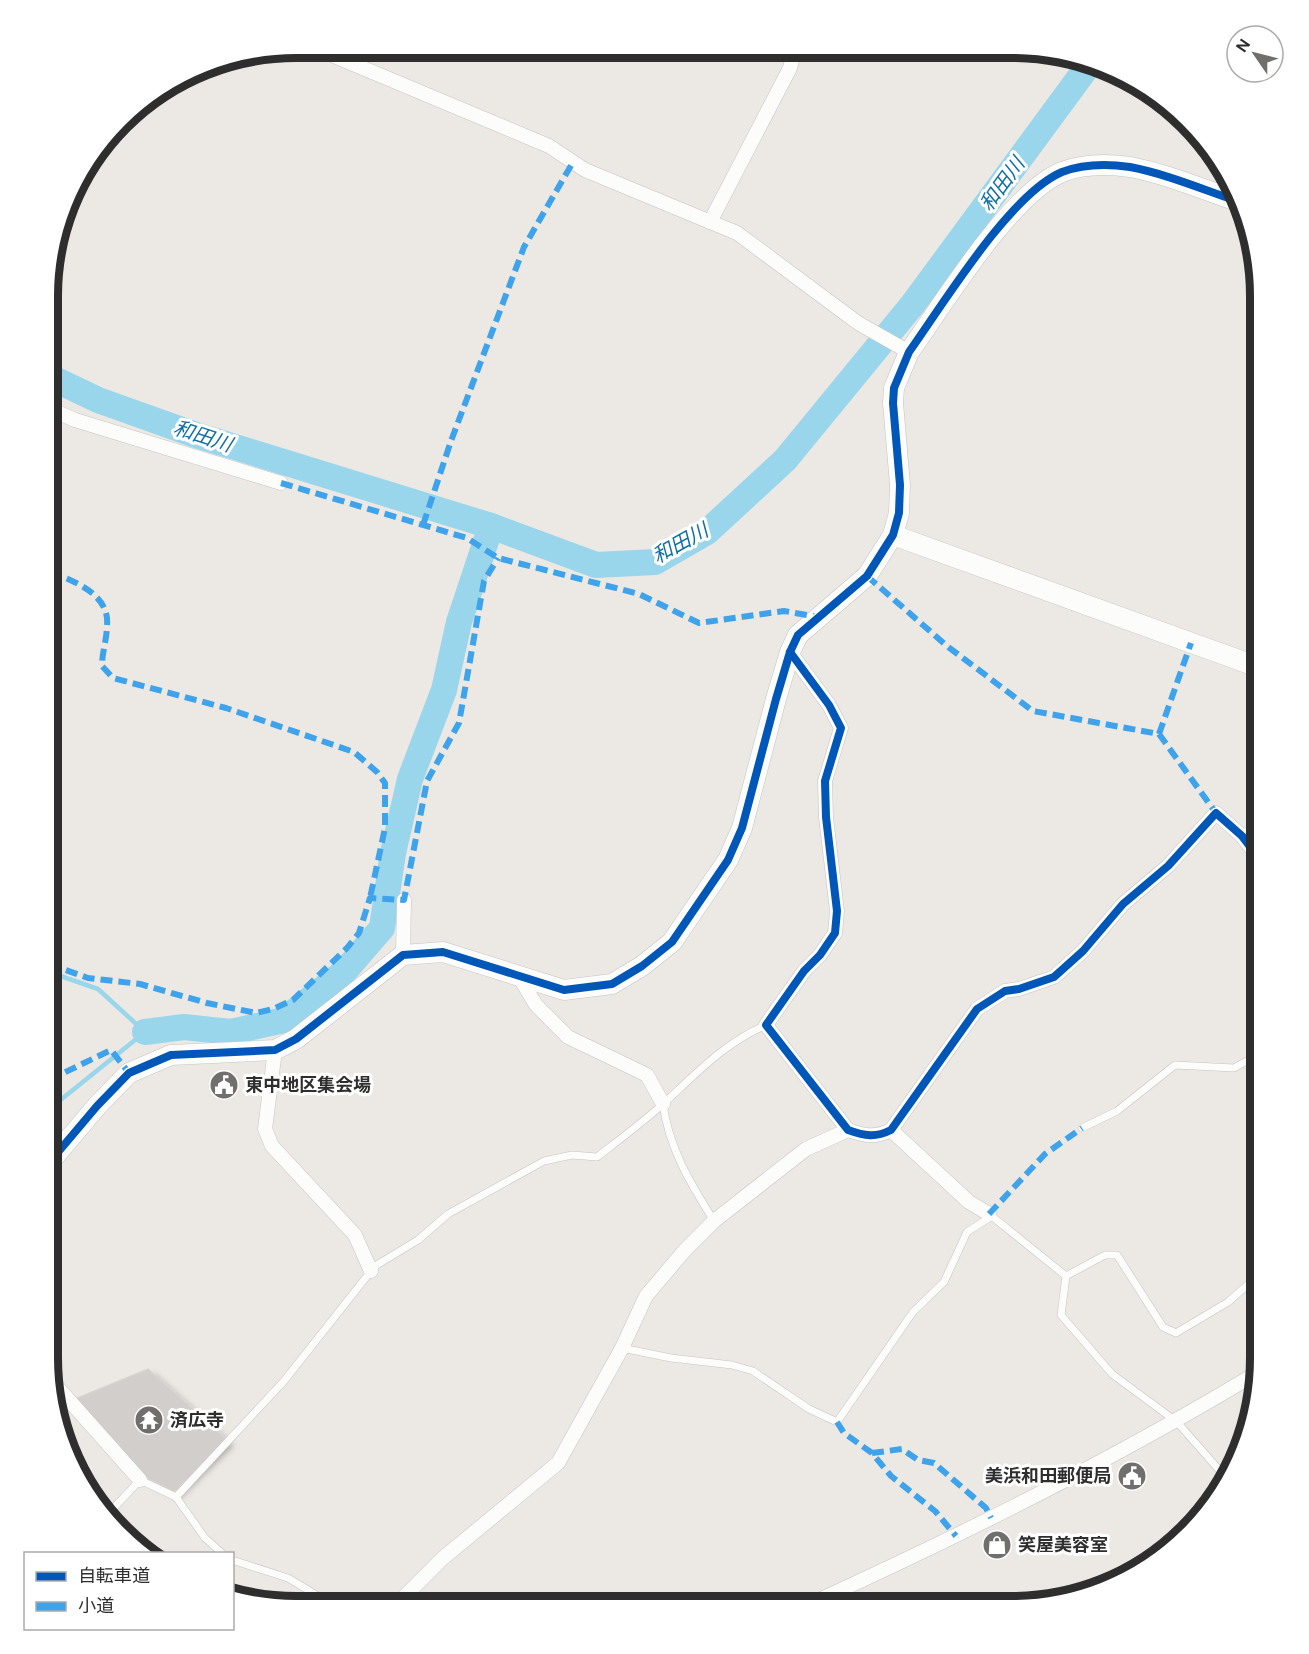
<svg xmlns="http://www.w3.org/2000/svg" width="1309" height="1654" font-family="'DM Sans','Noto Sans JP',sans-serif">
<defs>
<filter id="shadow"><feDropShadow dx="5.5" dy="5.5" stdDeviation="3" flood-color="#0004"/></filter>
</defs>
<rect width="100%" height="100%" fill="#ece8e4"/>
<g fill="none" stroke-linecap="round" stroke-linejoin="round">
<path stroke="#99d6ec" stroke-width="4.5" d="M48 1110 145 1032 98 989 49 972"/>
<g stroke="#99d6ec" stroke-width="26">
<path d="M50 377 98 400 196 435 491 526 596 565 655 562 707 532 785 460 913 304 1088 66"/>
<path d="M145 1032 184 1027 231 1032 284 1020 344 972 382 928 393 853 410 779 444 690 459 622 491 526"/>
</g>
</g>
<path fill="#d1cecb" stroke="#d7d4d0" stroke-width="1.5" filter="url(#shadow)" d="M148 1369 227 1440 174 1492 143 1476 75 1399Z"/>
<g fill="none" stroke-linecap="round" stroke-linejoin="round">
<g stroke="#c5c4c5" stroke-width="8">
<g id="lane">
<path d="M663 1104C669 1148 690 1183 714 1221"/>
<path d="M1082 1128 1117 1111 1175 1065 1234 1068 1261 1053"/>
<path d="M989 1214 1066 1276 1061 1315 1112 1374 1177 1422 1228 1480"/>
<path d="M1066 1276 1105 1255H1117L1163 1327 1176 1333 1228 1302 1261 1273"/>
<path d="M622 1348 671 1358 732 1365 753 1371 809 1409 837 1422 913 1312 944 1282 967 1232 992 1216"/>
<path d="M176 1497 284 1381 375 1266 418 1240 448 1214 544 1161 572 1155 597 1157C619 1140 642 1123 663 1104 696 1074 724 1043 766 1025"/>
<path d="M110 1512 140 1480 176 1497 205 1538 223 1554"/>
<path d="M232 1560 288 1578 333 1605"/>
</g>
</g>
<g stroke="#c5c4c5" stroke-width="15">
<g id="street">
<path d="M315 48 549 146 585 170 737 233 858 323 909 352"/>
<path d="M710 222 790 68 795 49"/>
<path d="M50 409 75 420 281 483"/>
<path d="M790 652 829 705 841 728 825 781 826 817 837 911 835 933 820 955 804 971 766 1025 848 1130C865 1136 875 1138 891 1130L977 1009 1005 991 1019 989 1054 977 1083 951 1123 904 1168 866 1216 813 1242 836 1261 861"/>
<path d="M1242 836 1261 833"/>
<path d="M403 955 404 900"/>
<path d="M518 975 536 1005 568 1037 647 1075 663 1104"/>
<path d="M275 1050 265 1129 272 1146 355 1235 371 1271"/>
<path d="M891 1130 969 1202 989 1214"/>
<path d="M51 1380 140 1480"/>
<path d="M396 1605 443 1558 558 1463 622 1348 646 1296 685 1250 714 1221 806 1149 848 1130"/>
<path d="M808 1605C962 1535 1115 1459 1260 1371"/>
</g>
</g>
<g stroke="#c5c4c5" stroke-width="21">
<g id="secondary">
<path d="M893 535 1261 668"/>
<path d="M48 1164 97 1106 129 1073 171 1055 275 1050 296 1039 403 955 443 952 564 990 612 984 642 966 672 942 728 860 742 828 776 699 790 652 798 635 867 576 893 535 899 513 900 485 893 403 894 388 909 352C944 303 1010 194 1062 172 1083 164 1109 164 1130 167 1167 174 1204 190 1240 202"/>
</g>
</g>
<use href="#lane" stroke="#fcfcfb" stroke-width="7"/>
<use href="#street" stroke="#fcfcfb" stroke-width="14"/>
<use href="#secondary" stroke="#fcfcfb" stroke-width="20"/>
<g stroke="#3ea3eb" stroke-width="6" stroke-dasharray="12 6" stroke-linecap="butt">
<path d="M281 483 467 538 498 558 639 594 699 623 784 611 818 617"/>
<path d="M423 525 451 441 524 247 573 162"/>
<path d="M50 572C72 580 110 594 107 625 107 639 102 652 102 666L113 678 226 708 354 752 377 772 385 783V828L370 898"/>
<path d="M867 576 947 646 1033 711 1159 734 1216 813"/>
<path d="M1159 734 1191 643"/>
<path d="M49 964 88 978 140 984 207 1003 256 1013 273 1009 293 1000 347 948 359 933 370 898 404 900 427 781 459 723 484 581 498 558"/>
<path d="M49 1080 111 1050 129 1073"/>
<path d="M989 1214 1045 1154 1082 1128"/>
<path d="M837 1422 844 1433 872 1453 891 1476 935 1511 956 1536"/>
<path d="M872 1453 902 1449 918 1460 934 1463 986 1508 991 1518"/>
</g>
<g stroke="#fff" stroke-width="11">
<g id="cycleway">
<path d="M790 652 829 705 841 728 825 781 826 817 837 911 835 933 820 955 804 971 766 1025 848 1130C865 1136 875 1138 891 1130L977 1009 1005 991 1019 989 1054 977 1083 951 1123 904 1168 866 1216 813 1242 836 1261 861"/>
<path d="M48 1164 97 1106 129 1073 171 1055 275 1050 296 1039 403 955 443 952 564 990 612 984 642 966 672 942 728 860 742 828 776 699 790 652 798 635 867 576 893 535 899 513 900 485 893 403 894 388 909 352C944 303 1010 194 1062 172 1083 164 1109 164 1130 167 1167 174 1204 190 1240 202"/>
</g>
</g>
<use href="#cycleway" stroke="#0057b8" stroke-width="8"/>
</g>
<defs>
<g id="civic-disc" transform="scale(1.5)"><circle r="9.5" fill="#706f6e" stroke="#fff"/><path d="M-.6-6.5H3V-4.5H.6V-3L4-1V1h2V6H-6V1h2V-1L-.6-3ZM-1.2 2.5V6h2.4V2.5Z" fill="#fff"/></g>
<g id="temple-disc" transform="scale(1.5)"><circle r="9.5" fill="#706f6e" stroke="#fff"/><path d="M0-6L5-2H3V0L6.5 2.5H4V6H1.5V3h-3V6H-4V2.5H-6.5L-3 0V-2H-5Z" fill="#fff"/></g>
<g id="shop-disc" transform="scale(1.5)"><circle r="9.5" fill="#706f6e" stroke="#fff"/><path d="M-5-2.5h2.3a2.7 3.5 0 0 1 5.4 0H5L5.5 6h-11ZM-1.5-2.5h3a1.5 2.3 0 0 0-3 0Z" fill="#fff"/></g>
</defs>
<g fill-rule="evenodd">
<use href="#civic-disc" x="224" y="1085"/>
<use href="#temple-disc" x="149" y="1420"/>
<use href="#civic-disc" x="1132" y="1476"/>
<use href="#shop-disc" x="997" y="1545"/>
</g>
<g text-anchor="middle" stroke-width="6" stroke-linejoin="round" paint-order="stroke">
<g font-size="18" font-weight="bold" fill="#2e2e2e" stroke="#fff" text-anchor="start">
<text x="245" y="1091">東中地区集会場</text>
<text x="170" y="1426">済広寺</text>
<text x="1111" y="1482" text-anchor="end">美浜和田郵便局</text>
<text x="1018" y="1551">笑屋美容室</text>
</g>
<g font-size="20" font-style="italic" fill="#0d6fa3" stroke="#fff">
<text transform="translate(1002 184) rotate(-54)" y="7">和田川</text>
<text transform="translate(203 436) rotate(18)" y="7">和田川</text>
<text transform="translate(680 543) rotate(-29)" y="7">和田川</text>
</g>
</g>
<path d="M0 0H1309V1654H0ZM296 58H1012A238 238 0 0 1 1250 296V1358A238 238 0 0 1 1012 1596H296A238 238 0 0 1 58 1358V296A238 238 0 0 1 296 58Z" fill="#fff" fill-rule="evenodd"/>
<path fill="none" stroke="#2e2e2e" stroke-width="8" d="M296 58H1012A238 238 0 0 1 1250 296V1358A238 238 0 0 1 1012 1596H296A238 238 0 0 1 58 1358V296A238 238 0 0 1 296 58Z"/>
<rect x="24" y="1552" width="210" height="78" fill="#ffffff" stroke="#ababab" stroke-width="1.5"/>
<rect x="36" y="1572" width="30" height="9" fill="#0057b8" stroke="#ababab" stroke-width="1.5"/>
<text x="78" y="1582" font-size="18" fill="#2e2e2e">自転車道</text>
<rect x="36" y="1602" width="30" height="9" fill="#3ea3eb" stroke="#ababab" stroke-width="1.5"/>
<text x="78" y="1612" font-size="18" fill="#2e2e2e">小道</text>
<g transform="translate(1255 54) rotate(305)"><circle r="28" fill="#ffffff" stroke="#ababab" stroke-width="1.5"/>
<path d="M0-4.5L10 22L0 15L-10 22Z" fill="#706f6e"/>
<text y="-9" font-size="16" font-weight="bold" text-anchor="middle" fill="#2e2e2e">N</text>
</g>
</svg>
